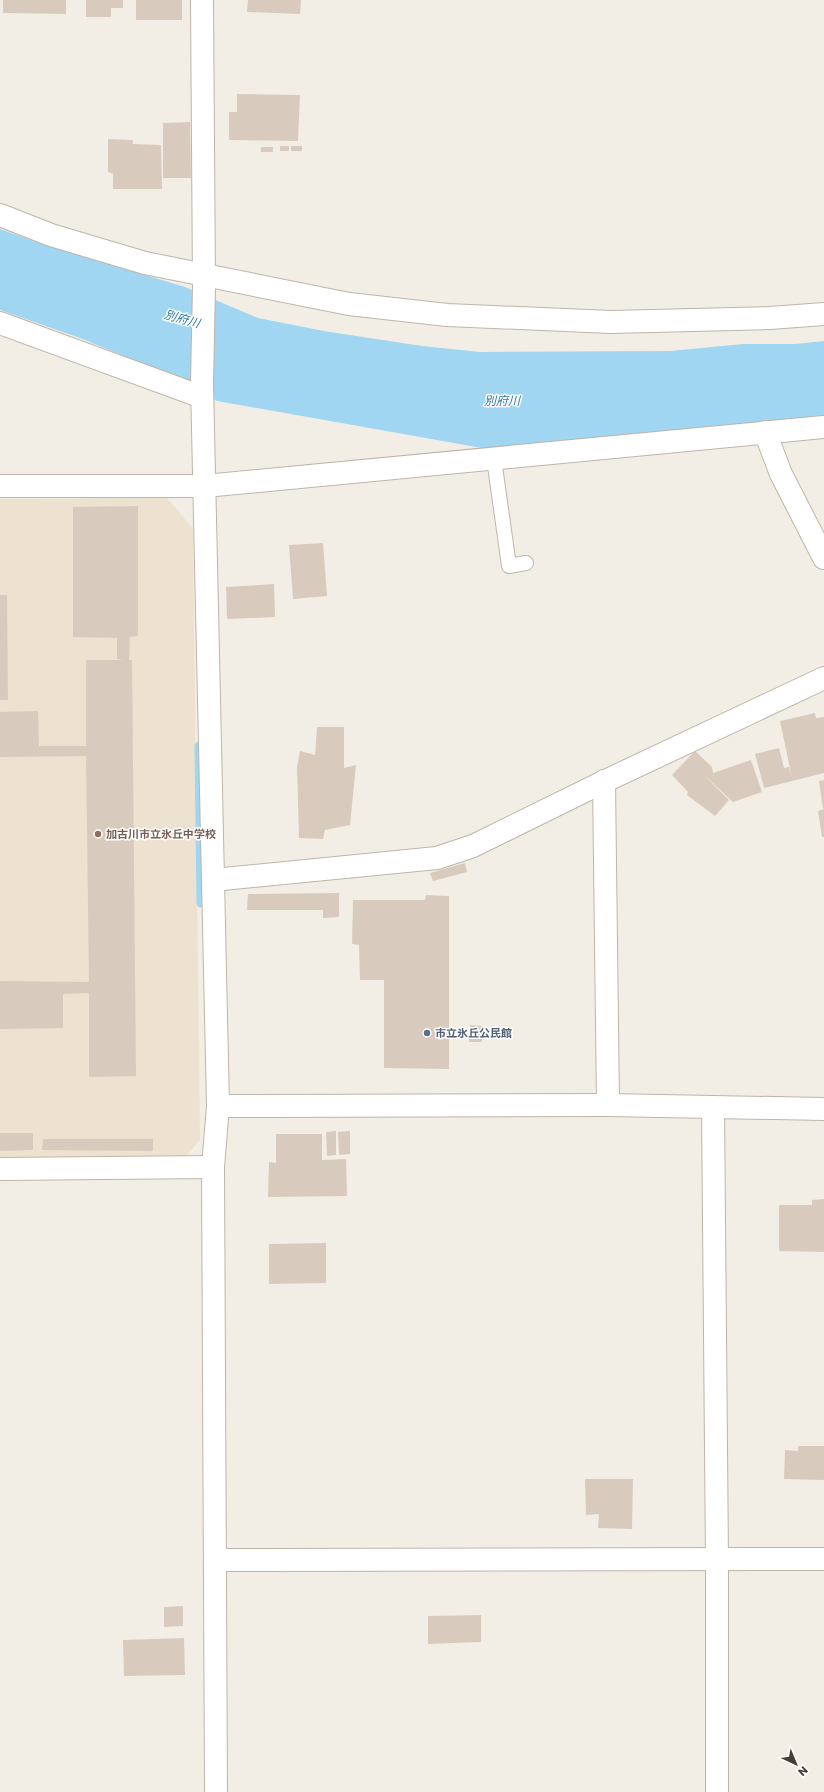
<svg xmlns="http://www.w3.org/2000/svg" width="824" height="1792" font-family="Poppins,'Noto Sans JP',sans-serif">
<rect width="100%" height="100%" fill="#f3eee5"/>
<path fill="#ece2cf" d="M167 498 193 529 200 1140 185 1157 0 1160V499Z"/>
<path fill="#a0d6f1" d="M0 229 42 244 185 287 258 318 324 331 422 346 480 352 670 351 743 344H795L824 341V421L499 451 217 401 183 380 80 338 0 310Z"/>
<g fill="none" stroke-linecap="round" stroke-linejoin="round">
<path stroke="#a0d6f1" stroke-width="9" d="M199 746 201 903"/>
</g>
<g fill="#d8cbbd">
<path d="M3 0H66V14L3 13Z"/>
<path d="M86 0H123V8H111V17H86Z"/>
<rect x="136" y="0" width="46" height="20"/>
<path d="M248 0H301L300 14 247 12Z"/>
<path d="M237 94 300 95 298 141 229 140V112H237Z"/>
<path d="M190 122 191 178H163V123Z"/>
<path d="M108 139 133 140V144L161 145 162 189H113V174L108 172Z"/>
<rect x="280" y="146" width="9" height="5"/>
<rect x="291" y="146" width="11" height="5"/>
<rect x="261" y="147" width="12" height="5"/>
<path d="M138 506V636L130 637 129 660H132L136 1076 89 1077V993L63 994V1028L0 1029V981L89 982 86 756 0 757V712L38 711 39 746H86V660H124L117 659V638L73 637V507Z"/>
<path d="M323 543 327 596 293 599 289 545Z"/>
<path d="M274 584 275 617 227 619 226 587Z"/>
<path d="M0 595H7L8 700H0Z"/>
<path d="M815 713 816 718 824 717V773L764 788 755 754 779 748 784 768 789 767 792 778 780 721Z"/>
<path d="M317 727H344V768L356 765 350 825 325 830 323 839 299 838 297 767 300 751 315 755Z"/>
<path d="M695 751 712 767 713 773 751 760 762 792 733 802 703 774 729 800 715 816 687 795 688 792 672 775Z"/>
<path d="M824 780V808L823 809 819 781Z"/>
<path d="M824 809V837H822L818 811Z"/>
<path d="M465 863 467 872 433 881 430 873Z"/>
<path d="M339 893V917L323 918V910H247L248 894Z"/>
<path d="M426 895 449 896V1069L384 1068V980H360L359 945 352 944 353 900H425Z"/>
<path d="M470 1025 483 1026 482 1042H469Z"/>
<path d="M336 1131V1155L327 1156 326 1132Z"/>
<path d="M350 1131V1154L339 1155 338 1132Z"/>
<path d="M0 1133H33V1150L0 1151Z"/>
<path d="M276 1134H322V1160L346 1159 347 1196 268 1197 269 1162 276 1163Z"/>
<path d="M43 1139H153V1151L42 1150Z"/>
<path d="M824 1199V1252L779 1251V1205H812V1200Z"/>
<path d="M326 1243V1283L269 1284V1244Z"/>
<path d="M798 1446H824V1480L784 1479 785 1450 798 1451Z"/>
<path d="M585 1479H633L632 1529 598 1528 599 1514 586 1515Z"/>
<path d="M183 1606V1626L164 1627V1607Z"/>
<path d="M481 1615V1642L428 1644V1616Z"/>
<path d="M184 1638 185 1675 124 1676 123 1640Z"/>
</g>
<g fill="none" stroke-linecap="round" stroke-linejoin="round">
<g stroke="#beb5a8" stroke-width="16">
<path id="service" d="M494 459 509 566 526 563"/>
</g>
<g stroke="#beb5a8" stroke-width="24">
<g id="minor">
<path d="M202 0 204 286 202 383 218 1106 213 1167 216 1792"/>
<path d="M0 215 51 235 145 263 349 304 447 315 611 322 770 318 824 314"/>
<path d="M0 323 202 397"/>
<path d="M765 432 781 474 824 558"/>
<path d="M0 486H205L824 427"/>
<path d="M604 781 608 1105"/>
<path d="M213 880 437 858 473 846 599 784 824 678"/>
<path d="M218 1106 608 1105 824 1109"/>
<path d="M713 1107 717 1560V1792"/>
<path d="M0 1169 213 1167"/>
<path d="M216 1560 824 1559"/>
</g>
</g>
<use href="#service" stroke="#fff" stroke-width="14"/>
<use href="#minor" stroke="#fff" stroke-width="22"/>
</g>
<circle fill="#8d6e63" stroke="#fff" stroke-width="1.5" cx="98" cy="834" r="4"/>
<circle fill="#5c6f8a" stroke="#fff" stroke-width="1.5" cx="427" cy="1033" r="4"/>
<g text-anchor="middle" stroke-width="3" stroke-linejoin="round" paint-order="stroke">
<g font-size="11" font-weight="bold" fill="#785e54" stroke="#fff" text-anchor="start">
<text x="106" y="838">加古川市立氷丘中学校</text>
</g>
<g font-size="11" font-weight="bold" fill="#4e5e75" stroke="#fff" text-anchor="start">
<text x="435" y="1037">市立氷丘公民館</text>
</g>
<g font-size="12" font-style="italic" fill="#2978a3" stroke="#fff">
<text transform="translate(182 319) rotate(16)" y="4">別府川</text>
<text x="502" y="405">別府川</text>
</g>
</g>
<g transform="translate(796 1764) rotate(136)" stroke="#ffffff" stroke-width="3" paint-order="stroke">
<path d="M0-3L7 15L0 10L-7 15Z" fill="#453e35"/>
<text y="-6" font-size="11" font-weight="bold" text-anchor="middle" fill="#453e35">N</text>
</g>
</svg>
